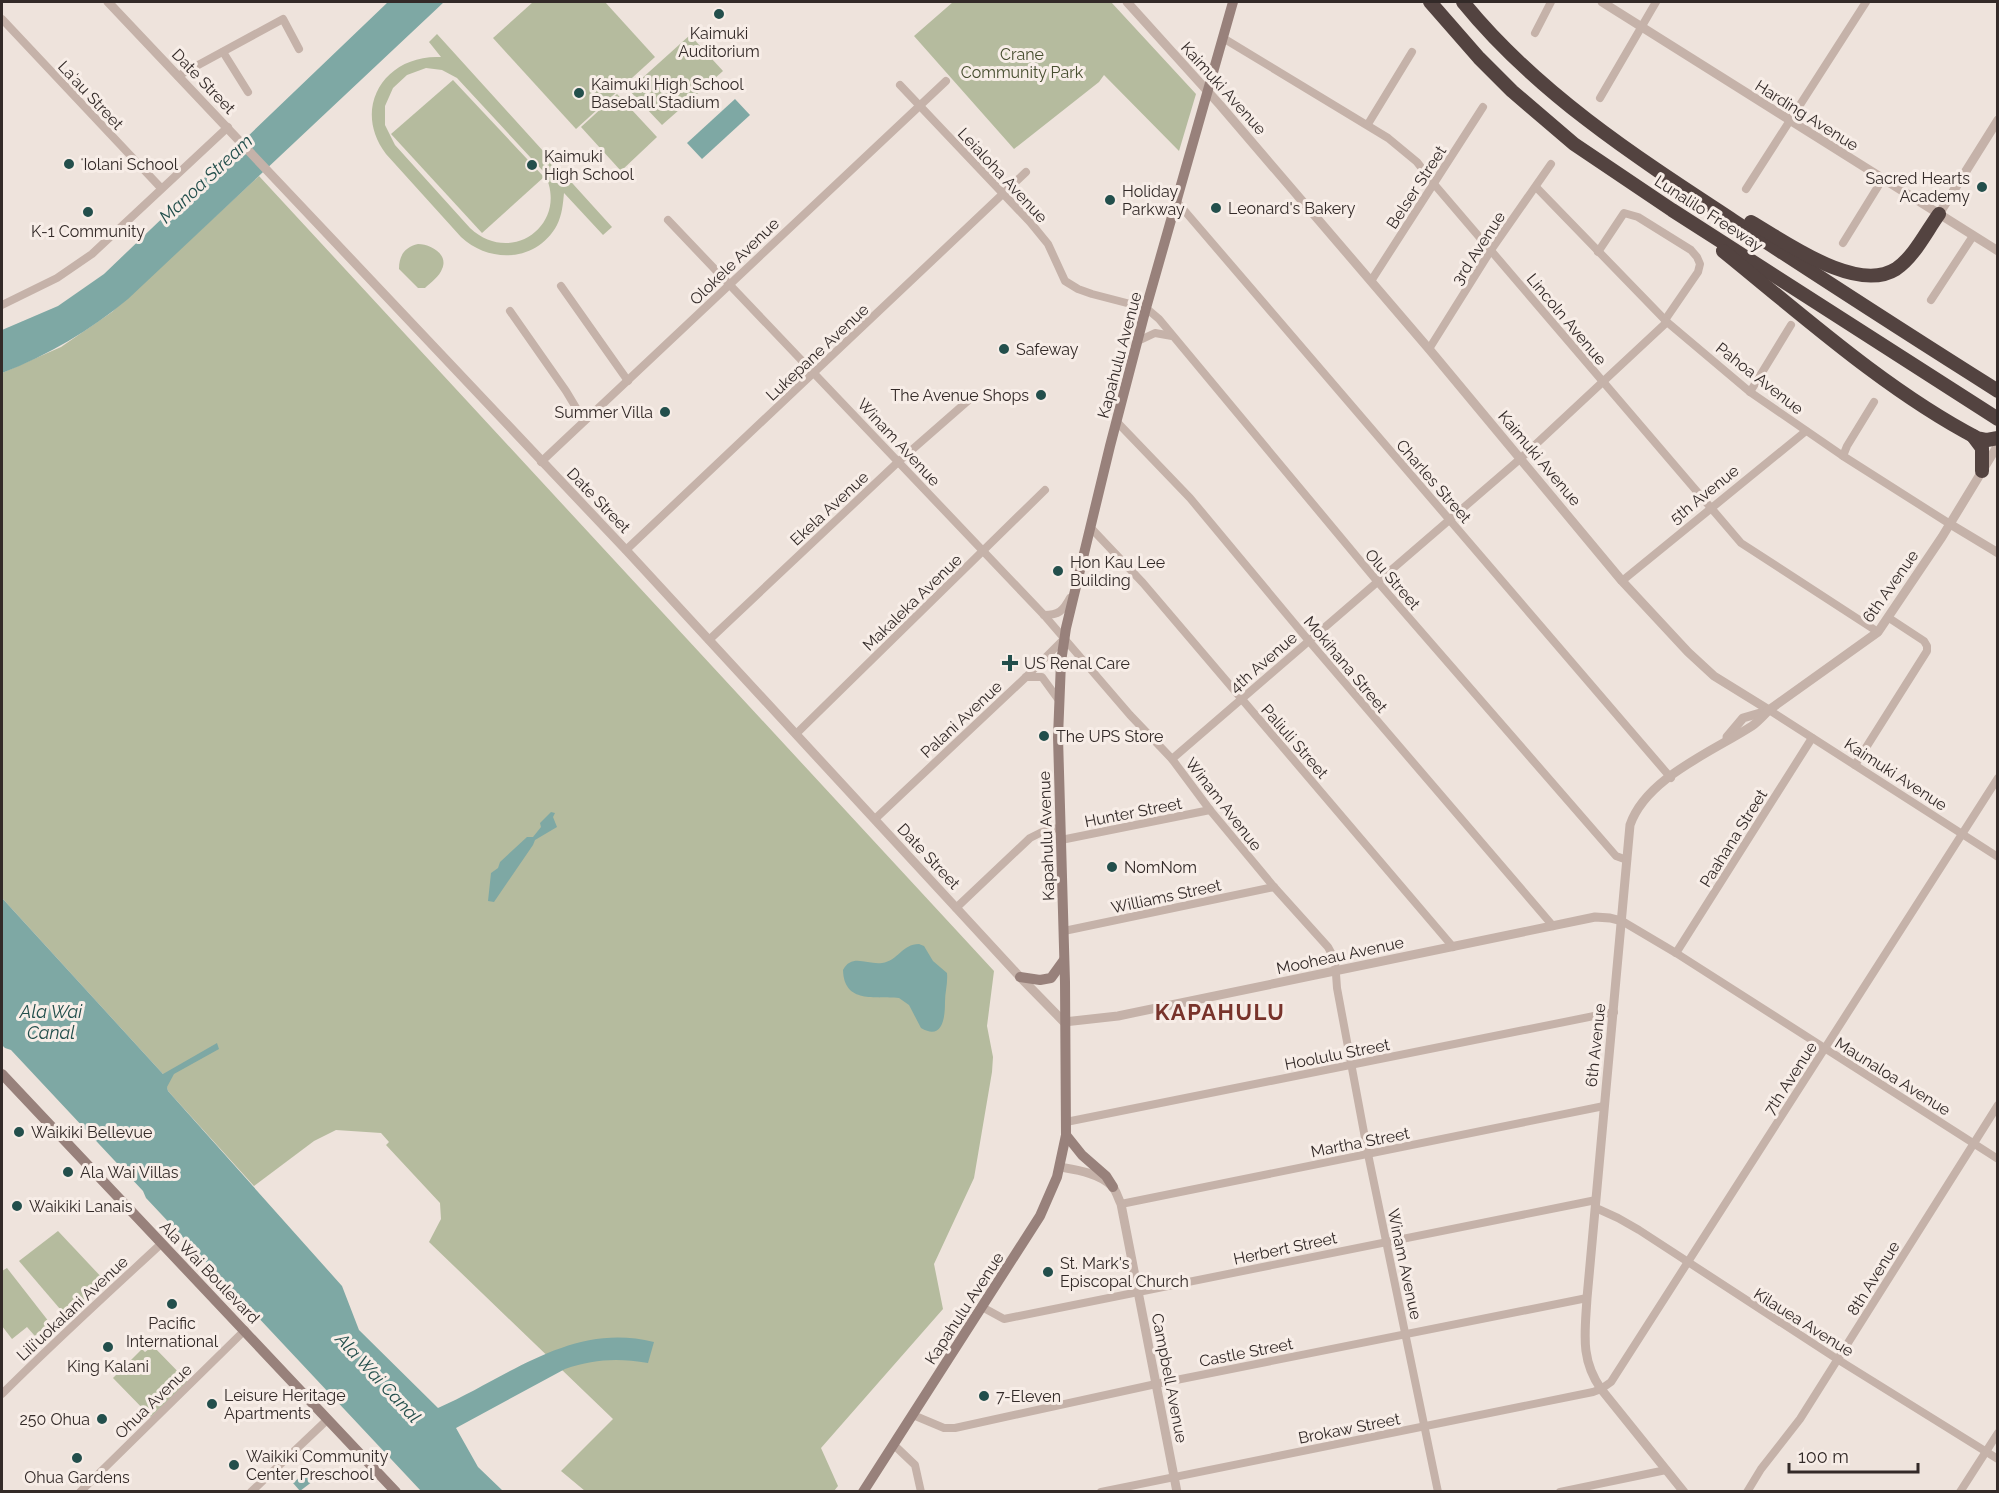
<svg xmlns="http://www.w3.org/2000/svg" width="1999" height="1493" font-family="Raleway,sans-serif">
<rect width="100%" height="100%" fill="#eee3dc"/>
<g fill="#b5bb9e" fill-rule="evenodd">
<path d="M533 2H605L655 57 576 129 493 38Z"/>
<path d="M953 2H1111L1196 94 1179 151 1104 75 1099 82 1014 149 914 36Z"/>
<path d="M437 34 612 227 603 235 564 193C563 204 562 215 557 225 537 262 490 264 461 237L386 154C351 108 385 54 441 57L429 42ZM426 68 442 70 457 78 543 171C572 221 513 268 470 228L395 145 385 125V106L393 88 407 75Z"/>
<path d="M690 35 723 71 662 125 629 90Z"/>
<path d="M453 80 544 177 482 233 391 134Z"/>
<path d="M617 94 657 137 621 171 581 127Z"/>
<path d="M259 176 994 971 987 1026 993 1057 992 1072 974 1178 934 1264 943 1309 821 1448 838 1486 834 1491H585L561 1471 613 1419 429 1242 441 1219 440 1203 386 1145 389 1142 381 1133 336 1130 314 1141 254 1186 168 1091 163 1074 2 898V373L61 347 112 312Z"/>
<path d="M418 244C430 244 449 254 442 269 440 276 430 283 425 288H418L399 269C399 255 405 247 418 244Z"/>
<path d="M58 1231 105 1281 66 1316 19 1261Z"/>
<path d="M7 1268 53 1327V1331L41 1343 27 1327 12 1339 2 1326V1271Z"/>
<path d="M153 1346 188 1382 151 1417 113 1378 142 1349 145 1352Z"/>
</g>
<g fill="#7ea8a4">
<path d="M388 2H444L128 299C89 331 49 355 2 373V330L58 306 104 274Z"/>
<path d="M735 99 750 115 702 159 687 143Z"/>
<path d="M551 812 555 813 553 817 557 827 535 840 533 845 494 902 488 901 491 873 498 868 500 862 527 837H533L541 827 540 823Z"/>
<path d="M2 898 163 1074 217 1043 219 1049 174 1074 167 1087 168 1091 342 1286 359 1330 438 1408C509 1377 572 1321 654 1342L648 1363C618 1358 594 1359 565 1369L456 1428 478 1467 503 1491H421L146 1198 143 1191 11 1050 5 1048 2 1045Z"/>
<path d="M919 944 924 946 933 961 947 973C948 983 945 992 945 1002 945 1017 943 1041 921 1028L909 1005 899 998C875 996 844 1004 843 970 852 953 867 965 882 963 898 961 902 944 919 944Z"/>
<path d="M309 1469 317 1478 300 1491 293 1483Z"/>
</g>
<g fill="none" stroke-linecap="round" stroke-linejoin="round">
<g stroke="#c5b2a9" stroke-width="8">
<path d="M2 19 161 188"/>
<path d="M1535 33 1551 2"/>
<path d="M1223 38 1388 138 1417 162 1434 184 1741 543 1878 632"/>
<path d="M223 52 248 92"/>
<path d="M178 76 283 19 299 49"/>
<path d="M900 85 1030 222 1048 244 1065 281 1078 289 1092 294 1146 308 1159 319 1377 581 1616 856 1627 860"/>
<path d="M1600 98 1656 2"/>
<path d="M1368 124 1412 52"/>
<path d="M1536 187 1667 322 1750 392 1843 456 1950 524"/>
<path d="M1746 189 1866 2"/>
<path d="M1177 202 1671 778"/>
<path d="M668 220 1044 615 1130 715 1172 759 1210 810 1274 887 1328 947 1335 960 1337 988 1368 1154 1438 1492"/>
<path d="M1843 243 1882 180"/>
<path d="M1598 252 1624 213 1638 217 1691 250 1697 257 1700 264 1698 272 1665 320"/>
<path d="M1371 281 1483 107"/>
<path d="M561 286 628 381"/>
<path d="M1931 300 1973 236"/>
<path d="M2 305 57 278 92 254 228 127"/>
<path d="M510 311 566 391 584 421"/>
<path d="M1138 341 1155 333 1172 336"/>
<path d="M1429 349 1491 250 1551 164"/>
<path d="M1750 392 1791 325"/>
<path d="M1117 422 1190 498 1309 641 1553 926"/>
<path d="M1843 456 1847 446 1874 402"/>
<path d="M541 462 946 81"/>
<path d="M1091 528 1143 583 1453 947"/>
<path d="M626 550 1026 172"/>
<path d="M1622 581 1806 431"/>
<path d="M1044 615C1059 615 1063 611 1070 598"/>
<path d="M709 640 898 462 970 399"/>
<path d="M1026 677H1042L1058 699"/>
<path d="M1769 710 1998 857"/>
<path d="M797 733 1045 490"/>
<path d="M1172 759 1520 459 1667 322"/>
<path d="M1855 765 1927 651V646L1924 641 1889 618"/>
<path d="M875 819 1026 677 1065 638"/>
<path d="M1061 840 1210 810"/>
<path d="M956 908 1030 838 1042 832 1061 827"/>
<path d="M1622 921 1676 953 1998 1159"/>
<path d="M1064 931 1274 887"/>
<path d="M1676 953 1812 738"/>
<path d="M1066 1122 1614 1012"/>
<path d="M1121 1204 1604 1106"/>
<path d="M1596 1208 1618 1218 1639 1230 1837 1359 1998 1459"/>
<path d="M982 1307 1004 1319 1596 1200"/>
<path d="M2 1394C54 1342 108 1293 162 1243"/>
<path d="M913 1415 944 1428H955L1156 1384 1587 1298"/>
<path d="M894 1445 915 1465 921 1492"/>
<path d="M80 1492 245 1330"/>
<path d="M251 1492 327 1420"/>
<path d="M1101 1492 1593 1392 1601 1389 1611 1382 1998 778"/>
<path d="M1560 1492 1666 1470"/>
<path d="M1747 1492 1761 1469 1800 1419 1998 1105"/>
<path d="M1960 1492 1998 1433"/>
</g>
<g stroke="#c5b2a9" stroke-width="9">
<path d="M108 2 626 550 1020 977 1064 1022 1118 1016 1595 917 1610 918 1622 921"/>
<path d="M1127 2 1220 105 1429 349 1622 581 1688 652 1714 676 1769 710"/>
<path d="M1602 2 1998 251"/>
<path d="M1939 214 1998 120"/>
<path d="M1950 524 1998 553"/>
<path d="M1727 737 1743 718 1767 711"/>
<path d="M1060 1167C1077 1170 1099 1173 1112 1186 1116 1190 1118 1198 1121 1204L1177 1492"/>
<path d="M1684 1492 1601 1389C1580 1359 1585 1333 1587 1298L1630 825C1646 778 1712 752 1752 726 1758 722 1764 715 1769 710L1878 632 1942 537 1998 445"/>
</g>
<g stroke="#98817b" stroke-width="10">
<path d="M1020 977 1040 980 1051 978 1064 960"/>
<path d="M2 1074 396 1492"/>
<path d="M1066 1135 1082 1155 1106 1176 1113 1187"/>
<path d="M863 1492 1040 1216 1057 1177 1066 1135 1065 982 1058 737 1061 662 1066 628 1110 446 1146 308 1233 2"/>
</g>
<g stroke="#534340" stroke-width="14">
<path d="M1430 2 1479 58 1512 91 1574 144 1672 210 1998 419"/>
<path d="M1463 2C1537 93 1636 157 1734 221 1821 278 1909 335 1998 391"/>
<path d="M1751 222C1786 242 1856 294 1896 269 1914 257 1926 232 1939 214"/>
<path d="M1723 251C1802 315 1887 391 1977 438L1987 440 1998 438"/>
<path d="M1973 436 1982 448V471"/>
</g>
</g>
<g fill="#234f4c" stroke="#f7ede7" stroke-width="2">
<circle cx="719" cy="14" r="6"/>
<circle cx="579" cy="93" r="6"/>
<circle cx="69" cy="164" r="6"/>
<circle cx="532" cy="165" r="6"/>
<circle cx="1982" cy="187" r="6"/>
<circle cx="1110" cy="200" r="6"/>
<circle cx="1216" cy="208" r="6"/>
<circle cx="88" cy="212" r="6"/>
<circle cx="1004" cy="349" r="6"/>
<circle cx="1041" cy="395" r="6"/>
<circle cx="665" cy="412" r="6"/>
<circle cx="1058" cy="571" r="6"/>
<path d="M1007 654h6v6h6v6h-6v6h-6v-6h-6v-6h6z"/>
<circle cx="1044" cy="736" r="6"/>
<circle cx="1112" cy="867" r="6"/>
<circle cx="19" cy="1132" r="6"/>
<circle cx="68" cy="1172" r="6"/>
<circle cx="17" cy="1206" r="6"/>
<circle cx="1048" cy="1272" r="6"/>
<circle cx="172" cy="1304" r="6"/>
<circle cx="108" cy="1347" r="6"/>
<circle cx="984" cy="1396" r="6"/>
<circle cx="212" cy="1404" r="6"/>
<circle cx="102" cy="1419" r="6"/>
<circle cx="77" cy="1458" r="6"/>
<circle cx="234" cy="1465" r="6"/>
</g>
<g text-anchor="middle" stroke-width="6" stroke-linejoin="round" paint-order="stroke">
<g font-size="16" fill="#332a28" stroke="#f7ede7" text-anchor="start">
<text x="719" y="39" text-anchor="middle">Kaimuki<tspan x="719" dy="18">Auditorium</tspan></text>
<text x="591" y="90">Kaimuki High School<tspan x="591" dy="18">Baseball Stadium</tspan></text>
<text x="544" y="162">Kaimuki<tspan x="544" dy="18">High School</tspan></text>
<text x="81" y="170">ʻIolani School</text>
<text x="1970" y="184" text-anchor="end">Sacred Hearts<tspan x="1970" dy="18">Academy</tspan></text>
<text x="1122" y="197">Holiday<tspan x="1122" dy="18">Parkway</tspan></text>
<text x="1228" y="214">Leonard's Bakery</text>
<text x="88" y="237" text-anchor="middle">K-1 Community</text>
<text x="1016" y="355">Safeway</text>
<text x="1029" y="401" text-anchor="end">The Avenue Shops</text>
<text x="653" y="418" text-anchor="end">Summer Villa</text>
<text x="1070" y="568">Hon Kau Lee<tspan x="1070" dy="18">Building</tspan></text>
<text x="1024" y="669">US Renal Care</text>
<text x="1056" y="742">The UPS Store</text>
<text x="1124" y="873">NomNom</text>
<text x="31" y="1138">Waikiki Bellevue</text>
<text x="80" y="1178">Ala Wai Villas</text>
<text x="29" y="1212">Waikiki Lanais</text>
<text x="1060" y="1269">St. Mark's<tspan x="1060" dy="18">Episcopal Church</tspan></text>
<text x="172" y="1329" text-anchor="middle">Pacific<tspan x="172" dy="18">International</tspan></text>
<text x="108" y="1372" text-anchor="middle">King Kalani</text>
<text x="224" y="1401">Leisure Heritage<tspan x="224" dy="18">Apartments</tspan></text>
<text x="996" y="1402">7-Eleven</text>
<text x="90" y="1425" text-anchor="end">250 Ohua</text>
<text x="246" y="1462">Waikiki Community<tspan x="246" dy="18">Center Preschool</tspan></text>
<text x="77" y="1483" text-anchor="middle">Ohua Gardens</text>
</g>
<g font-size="16" fill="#474e2f" stroke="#f7ede7">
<text x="1022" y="60">Crane<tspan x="1022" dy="18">Community Park</tspan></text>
</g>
<g font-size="16" fill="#332a28" stroke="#f7ede7">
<text transform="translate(204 81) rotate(46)" y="6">Date Street</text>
<text transform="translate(1224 88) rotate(48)" y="6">Kaimuki Avenue</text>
<text transform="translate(91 95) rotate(47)" y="6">Laʻau Street</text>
<text transform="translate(1807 115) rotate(32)" y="6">Harding Avenue</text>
<text transform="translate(1003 175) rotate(47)" y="6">Leialoha Avenue</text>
<text transform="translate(1416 187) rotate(-57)" y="6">Belser Street</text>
<text transform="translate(1709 213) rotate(33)" y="6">Lunalilo Freeway</text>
<text transform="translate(1478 248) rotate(-57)" y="6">3rd Avenue</text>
<text transform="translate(734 261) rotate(-44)" y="6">Olokele Avenue</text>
<text transform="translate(1567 319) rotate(50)" y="6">Lincoln Avenue</text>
<text transform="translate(817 352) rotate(-43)" y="6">Lukepane Avenue</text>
<text transform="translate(1119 355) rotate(-75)" y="6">Kapahulu Avenue</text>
<text transform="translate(1760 378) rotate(38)" y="6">Pahoa Avenue</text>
<text transform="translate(899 442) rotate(47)" y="6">Winam Avenue</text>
<text transform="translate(1540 458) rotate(50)" y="6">Kaimuki Avenue</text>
<text transform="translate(1434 481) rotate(49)" y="6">Charles Street</text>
<text transform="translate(1704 494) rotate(-39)" y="6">5th Avenue</text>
<text transform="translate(599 500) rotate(46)" y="6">Date Street</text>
<text transform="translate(829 508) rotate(-43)" y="6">Ekela Avenue</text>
<text transform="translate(1393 579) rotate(49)" y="6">Olu Street</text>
<text transform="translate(1890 586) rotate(-55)" y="6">6th Avenue</text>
<text transform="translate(912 602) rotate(-44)" y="6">Makaleka Avenue</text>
<text transform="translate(1263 662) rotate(-41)" y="6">4th Avenue</text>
<text transform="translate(1346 664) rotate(50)" y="6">Mokihana Street</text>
<text transform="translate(961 719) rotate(-43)" y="6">Palani Avenue</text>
<text transform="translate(1295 741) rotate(49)" y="6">Paliuli Street</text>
<text transform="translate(1896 774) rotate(33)" y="6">Kaimuki Avenue</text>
<text transform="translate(1224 804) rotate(52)" y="6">Winam Avenue</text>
<text transform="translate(1133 812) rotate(-11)" y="6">Hunter Street</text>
<text transform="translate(1046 836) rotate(-92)" y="6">Kapahulu Avenue</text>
<text transform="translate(1733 838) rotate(-58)" y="6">Paahana Street</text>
<text transform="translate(929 856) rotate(47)" y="6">Date Street</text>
<text transform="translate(1166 896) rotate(-12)" y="6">Williams Street</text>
<text transform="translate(1340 955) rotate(-12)" y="6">Mooheau Avenue</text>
<text transform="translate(1595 1045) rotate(-84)" y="6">6th Avenue</text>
<text transform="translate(1337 1054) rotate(-11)" y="6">Hoolulu Street</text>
<text transform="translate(1893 1076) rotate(32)" y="6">Maunaloa Avenue</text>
<text transform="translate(1790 1078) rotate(-57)" y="6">7th Avenue</text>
<text transform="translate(1360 1142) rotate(-11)" y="6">Martha Street</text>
<text transform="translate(1285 1248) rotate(-12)" y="6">Herbert Street</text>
<text transform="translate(1405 1264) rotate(78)" y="6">Winam Avenue</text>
<text transform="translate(210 1272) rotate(46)" y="6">Ala Wai Boulevard</text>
<text transform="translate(1873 1278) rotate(-58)" y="6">8th Avenue</text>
<text transform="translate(72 1308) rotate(-43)" y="6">Liliʻuokalani Avenue</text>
<text transform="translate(964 1308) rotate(-57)" y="6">Kapahulu Avenue</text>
<text transform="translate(1804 1322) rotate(32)" y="6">Kilauea Avenue</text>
<text transform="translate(1246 1352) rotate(-11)" y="6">Castle Street</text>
<text transform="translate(1170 1378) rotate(79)" y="6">Campbell Avenue</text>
<text transform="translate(153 1401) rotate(-44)" y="6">Ohua Avenue</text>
<text transform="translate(1349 1428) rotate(-11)" y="6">Brokaw Street</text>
</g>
<g font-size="18" font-style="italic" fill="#234f4c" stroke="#f7ede7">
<text transform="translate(206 179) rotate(-43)" y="6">Manoa Stream</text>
<text x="51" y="1018">Ala Wai<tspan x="51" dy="21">Canal</tspan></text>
<text transform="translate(378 1378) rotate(47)" y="6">Ala Wai Canal</text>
</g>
<g font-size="22" font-weight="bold" letter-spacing="1.5" fill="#78332b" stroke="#f7ede7">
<text x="1220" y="1020">KAPAHULU</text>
</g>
</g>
<rect width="1999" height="1493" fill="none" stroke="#332a28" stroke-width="6"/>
<path d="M1789 1463v9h129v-9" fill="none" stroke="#332a28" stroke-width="3"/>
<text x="1798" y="1463" font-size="18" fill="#332a28" stroke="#f7ede7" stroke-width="4.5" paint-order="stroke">100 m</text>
</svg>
